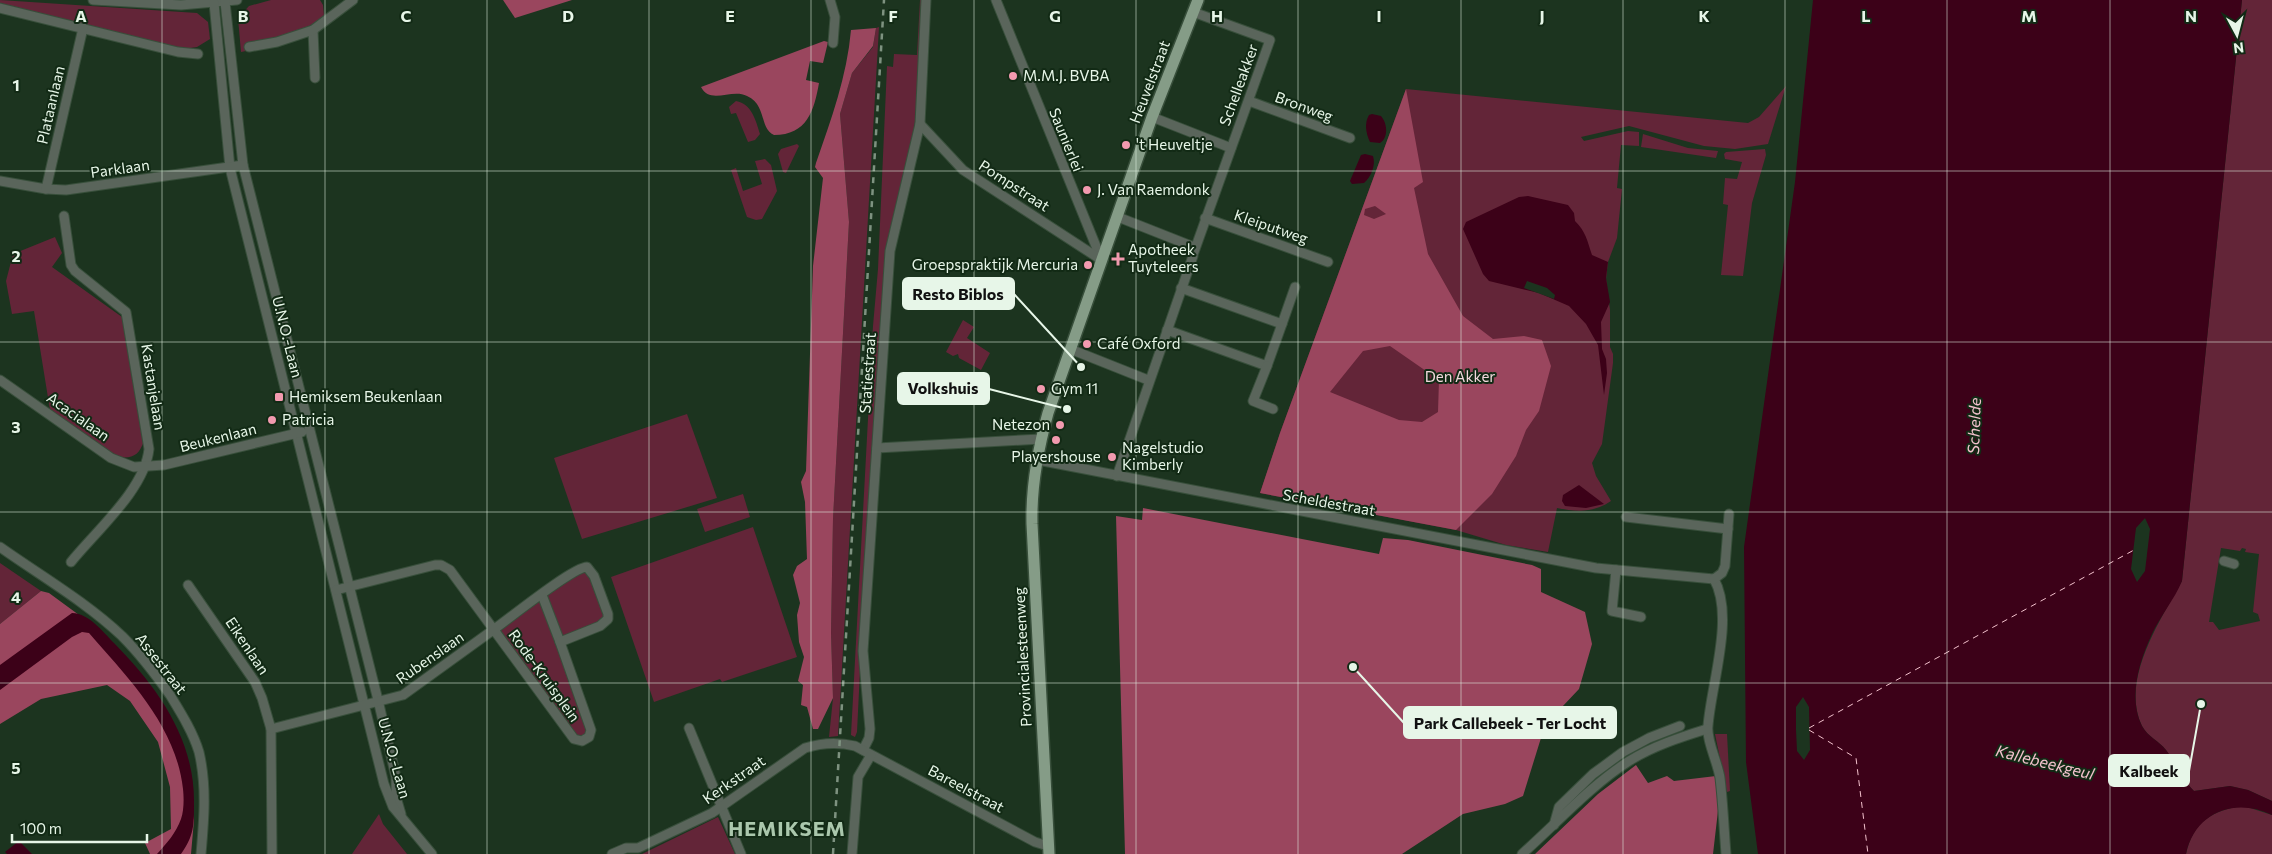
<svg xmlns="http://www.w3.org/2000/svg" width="2272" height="854" font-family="Commissioner,sans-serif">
<rect width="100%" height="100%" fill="#1c341f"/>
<g fill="#632538" fill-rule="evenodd">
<path d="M0 0 197 13 208 22 210 39 197 47 184 49 0 3Z"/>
<path d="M271 0H320L323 5 324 16C301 35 274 40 246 46V51L241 52 238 18 249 6Z"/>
<path d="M920 0H924L916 122 889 248 861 650 857 732 855 737 851 735 873 326 878 269 887 66 893 67 894 54 917 55Z"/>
<path d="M2242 0H2272V801L2248 790 2230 786 2194 791C2182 779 2176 764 2166 750 2159 741 2148 737 2142 726 2120 680 2160 621 2182 581ZM2221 548 2240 551 2242 548 2246 549 2245 552 2259 554 2253 612 2258 614 2260 621 2219 630 2213 622H2209Z"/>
<path d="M879 27 838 736 829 737 833 698 831 633 833 519 849 222 840 114 852 73 873 47 876 28Z"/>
<path d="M1786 86 1768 144 1735 149 1704 146 1629 126 1581 137 1584 141 1628 131 1639 132V146L1621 145 1617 188 1622 189 1617 238 1608 262 1606 279 1610 310V347L1613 354V363L1602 444 1592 463 1596 476 1611 501C1593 513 1577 512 1557 508L1548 552 1506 545 1456 530 1260 493 1280 433 1406 89 1748 123 1759 117Z"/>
<path d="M736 101C752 104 756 121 760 134L755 140 748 142 736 113 731 114 729 107Z"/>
<path d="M1643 134 1688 148 1718 151 1716 158 1641 147Z"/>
<path d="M797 144 799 146 786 173 783 172 778 154 781 149Z"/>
<path d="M1765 149 1766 155 1752 203 1743 276 1721 275 1728 205 1723 204 1725 178 1737 179 1742 162 1725 159 1724 154 1726 152Z"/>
<path d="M765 159 771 165 777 191 762 219 756 220 747 217 731 170 736 168 743 191 762 184 755 161Z"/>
<path d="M55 237 62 253 52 267 122 317 144 441C139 455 133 459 118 457L50 410 34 311 12 314 6 281 13 254Z"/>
<path d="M963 320 974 327 967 338 990 353 981 370 959 358 958 354 953 356 946 352Z"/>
<path d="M687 414 717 498 582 539 554 458Z"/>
<path d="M743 494 750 517 705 532 697 509Z"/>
<path d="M753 527 797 657 722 682 720 679 654 702 611 577Z"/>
<path d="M0 563 41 591 0 624Z"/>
<path d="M587 567 608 619 560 642 591 730 578 741 493 630Z"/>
<path d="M1715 734H1727L1730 791 1727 792Z"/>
<path d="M2244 806 2272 815V854H2186C2193 821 2213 810 2244 806Z"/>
<path d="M379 814 383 824 407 854H352Z"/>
<path d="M718 817 735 854H642Z"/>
</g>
<g fill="#9a465e" fill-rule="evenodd">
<path d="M503 0H572L515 18Z"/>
<path d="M876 28 873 46 852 73 840 114 849 222 833 519 831 633 833 698 818 729H813L807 707 801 705 803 685 798 681 804 657 799 642 797 615 800 603 793 575 797 566 807 559 805 502 801 482 806 471 813 266 823 178 815 167 816 163C831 120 847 76 851 30Z"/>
<path d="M824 41 828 42 823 63 810 61 806 80 819 83C814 111 807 135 774 135 759 128 767 105 747 96 732 88 710 105 701 87Z"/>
<path d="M1406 89 1423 182 1414 188 1428 254 1463 316 1493 339 1524 336 1542 340 1551 366 1539 411 1526 430 1516 456 1492 494 1456 530 1260 493 1280 433ZM1375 206 1386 214 1374 219 1364 215 1365 209ZM1390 346 1439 380 1438 412 1422 422 1399 420 1330 392 1363 351Z"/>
<path d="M1143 508 1379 554 1383 538 1408 540 1532 565 1541 569V592L1585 612 1592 644 1579 689 1545 725 1523 796 1505 804 1463 814 1402 854H1125L1116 516 1142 520Z"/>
<path d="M41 591 49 593 94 626 178 732 194 820 191 854H150L145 843 171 829 170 787 158 742 130 701 107 685 41 699 0 724V624Z"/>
<path d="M1636 765 1648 783 1667 776 1674 781 1716 776 1719 802 1713 854H1535L1598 794Z"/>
</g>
<g fill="#3c0118">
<path d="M1813 0H2242L2182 581C2174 600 2161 615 2152 634 2139 662 2128 697 2142 726 2148 737 2159 741 2166 750 2176 763 2182 779 2194 791L2230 786 2248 790 2272 801V815C2235 797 2195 812 2186 854H1758L1746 762 1744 547 1795 182Z"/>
<path d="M1372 114 1381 116C1387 123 1389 137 1380 143L1370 142C1366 134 1364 123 1369 115Z"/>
<path d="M1365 154 1373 156C1376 165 1371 177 1364 183L1352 184 1350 181 1361 155Z"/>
<path d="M1528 196 1568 205 1574 213 1575 221C1586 232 1587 240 1592 255L1608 262 1606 278 1610 302 1601 322 1602 349 1606 359 1607 373 1604 395 1598 345 1586 324 1569 306 1539 293 1489 281 1483 274 1463 229 1466 222 1519 197Z"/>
<path d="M1579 485 1604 504 1586 508 1565 506 1562 501 1563 495Z"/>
<path d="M72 613C90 614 102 631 114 643 158 688 195 739 194 804 194 825 194 836 181 854H157C167 843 176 833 181 819 184 811 184 798 183 789 176 726 129 679 89 633L82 632 72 637 0 690V665Z"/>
<path d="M19 841 32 854H7L5 852Z"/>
</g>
<g fill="#1c341f">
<path d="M1527 281 1547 288 1555 295 1554 299 1524 288Z"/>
<path d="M2145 518 2150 529 2145 571 2137 582 2131 569 2136 528Z"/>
<path d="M1803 697 1809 707 1810 750 1804 760 1797 751 1796 730V707Z"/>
</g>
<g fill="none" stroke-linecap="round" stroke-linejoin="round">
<g stroke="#f3c2cd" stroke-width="1" stroke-dasharray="6 5" stroke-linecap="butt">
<path d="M1809 728 2134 550"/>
<path d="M1809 730 1856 758 1868 854"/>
</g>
<g stroke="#384f3b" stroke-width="11">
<g id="minor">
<path d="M93 0 181 5 237 0"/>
<path d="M830 0 835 17 833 43"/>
<path d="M996 0 1102 261"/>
<path d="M225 2 243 165 378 700 396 777V797L401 814"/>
<path d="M214 3 230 168 384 784 393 807 432 854"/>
<path d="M0 8 178 52 198 54"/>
<path d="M1193 12 1270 40 1194 252"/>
<path d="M313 30 315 78"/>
<path d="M249 47 277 42 313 30 353 0"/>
<path d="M1249 101 1350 138"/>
<path d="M1152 117 1231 148"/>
<path d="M920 124 963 170 1100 259"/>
<path d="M0 181 46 189 66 190 243 165"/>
<path d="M46 189 83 28"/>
<path d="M64 216 71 265 75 271 126 312 149 449C145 489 96 531 71 562"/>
<path d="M1118 217 1194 247"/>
<path d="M1205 218 1328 262"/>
<path d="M1282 324 1295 287"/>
<path d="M1167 330 1267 366 1282 324 1181 288"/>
<path d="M1070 349 1148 380"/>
<path d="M1267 366 1253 401 1273 409"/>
<path d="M0 380 111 458 134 467 164 465 302 432"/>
<path d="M877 448 1041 439"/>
<path d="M1038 460 1596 568 1714 579"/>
<path d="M1117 476 1193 256"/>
<path d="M1626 517 1728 529"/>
<path d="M0 547C41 576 86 602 122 636 140 654 156 675 170 695 181 713 193 732 199 752 207 786 204 820 201 854"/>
<path d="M2224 561 2234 564"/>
<path d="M1616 570 1612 611 1641 617"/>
<path d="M1714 579C1735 616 1711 685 1708 726 1706 740 1718 763 1720 778 1723 803 1724 829 1726 854"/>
<path d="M1714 579 1722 573 1725 566 1729 514"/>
<path d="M188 585 255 682 262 698 271 729 272 854"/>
<path d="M542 595 560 642"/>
<path d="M689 728 741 854"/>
<path d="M271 729 403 695 493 630C510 618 573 567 587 567L594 576 608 614V619L600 626 560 642 591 730 589 737 582 741 574 739 450 570 441 565H435L336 590"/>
<path d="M863 750 869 738 870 729 863 651 890 251 920 124 926 0"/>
<path d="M1554 825 1559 807 1593 774 1623 752 1649 738 1680 726"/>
<path d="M612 854 626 848H638L712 813 805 748C821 743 838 742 855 746L1035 842 1048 846"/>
<path d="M852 854 858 777 871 755"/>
<path d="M1522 854C1557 823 1590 786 1629 761 1653 746 1681 737 1707 729"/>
</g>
</g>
<g stroke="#384f3b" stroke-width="14">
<path id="major" d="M1049 854 1032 524C1031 486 1038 449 1048 413L1152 117 1198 0"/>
</g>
<use href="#minor" stroke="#5a655b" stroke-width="9"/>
<use href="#major" stroke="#859c87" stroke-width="11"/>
<path stroke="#7e9280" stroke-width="2.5" stroke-dasharray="6 6" stroke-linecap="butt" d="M833 854 884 0"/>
</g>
<path fill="none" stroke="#e7f6e8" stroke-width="1" stroke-opacity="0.55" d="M162 0V854M325 0V854M487 0V854M649 0V854M811 0V854M974 0V854M1136 0V854M1298 0V854M1461 0V854M1623 0V854M1785 0V854M1947 0V854M2110 0V854M0 171H2272M0 342H2272M0 512H2272M0 683H2272"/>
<g fill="#f29aaf" stroke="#122a15" stroke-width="2">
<circle cx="1013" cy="76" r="5"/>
<circle cx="1126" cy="145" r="5"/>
<circle cx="1087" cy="190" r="5"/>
<path d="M1115.5 251.5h5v5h5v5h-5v5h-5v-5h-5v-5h5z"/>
<circle cx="1088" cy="265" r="5"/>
<circle cx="1087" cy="344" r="5"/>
<circle cx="1041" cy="389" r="5"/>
<rect x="274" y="392" width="10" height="10" rx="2.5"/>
<circle cx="272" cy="420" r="5"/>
<circle cx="1060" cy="425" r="5"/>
<circle cx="1056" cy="440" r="5"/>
<circle cx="1112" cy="457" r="5"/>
</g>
<g text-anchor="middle" stroke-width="4" stroke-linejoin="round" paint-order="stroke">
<g font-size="15" fill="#e7f6e8" stroke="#122a15" text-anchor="start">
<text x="1023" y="81">M.M.J. BVBA</text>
<text x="1136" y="150">'t Heuveltje</text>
<text x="1097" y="195">J. Van Raemdonk</text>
<text x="1128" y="255">Apotheek<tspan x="1128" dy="17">Tuyteleers</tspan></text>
<text x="1078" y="270" text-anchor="end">Groepspraktijk Mercuria</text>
<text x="1097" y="349">Café Oxford</text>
<text x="1051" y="394">Gym 11</text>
<text x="289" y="402">Hemiksem Beukenlaan</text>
<text x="282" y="425">Patricia</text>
<text x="1050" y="430" text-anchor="end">Netezon</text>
<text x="1122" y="453">Nagelstudio<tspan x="1122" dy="17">Kimberly</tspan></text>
<text x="1056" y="462" text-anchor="middle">Playershouse</text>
</g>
<g font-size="15" fill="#e7f6e8" stroke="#122a15">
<text transform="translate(1150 82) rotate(-69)" y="5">Heuvelstraat</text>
<text transform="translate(1239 85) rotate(-70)" y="5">Schelleakker</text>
<text transform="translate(51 105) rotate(-77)" y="5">Plataanlaan</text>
<text transform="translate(1304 107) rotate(20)" y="5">Bronweg</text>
<text transform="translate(1066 140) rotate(68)" y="5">Saunierlei</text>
<text transform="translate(120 169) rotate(-8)" y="5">Parklaan</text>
<text transform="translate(1014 186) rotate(33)" y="5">Pompstraat</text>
<text transform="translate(1271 227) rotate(19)" y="5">Kleiputweg</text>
<text transform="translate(287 337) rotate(76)" y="5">U.N.O.-Laan</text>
<text transform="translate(868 373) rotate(-86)" y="5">Statiestraat</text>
<text transform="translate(153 387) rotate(81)" y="5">Kastanjelaan</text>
<text transform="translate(78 417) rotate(35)" y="5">Acacialaan</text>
<text transform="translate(218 438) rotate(-14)" y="5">Beukenlaan</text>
<text transform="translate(1329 503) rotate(10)" y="5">Scheldestraat</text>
<text transform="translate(247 646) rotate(56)" y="5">Eikenlaan</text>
<text transform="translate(1023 657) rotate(-93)" y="5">Provincialesteenweg</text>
<text transform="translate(430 658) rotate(-35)" y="5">Rubenslaan</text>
<text transform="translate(161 664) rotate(52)" y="5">Assestraat</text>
<text transform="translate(544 676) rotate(54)" y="5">Rode-Kruisplein</text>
<text transform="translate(394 758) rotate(74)" y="5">U.N.O.-Laan</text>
<text transform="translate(734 780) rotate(-35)" y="5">Kerkstraat</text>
<text transform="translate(966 789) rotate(28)" y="5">Bareelstraat</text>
</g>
<g font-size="15" fill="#f2d8dd" stroke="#122a15">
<text x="1460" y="382">Den Akker</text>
</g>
<g font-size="16" font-style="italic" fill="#f3c2cd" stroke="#122a15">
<text transform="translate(1974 426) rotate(-88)" y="6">Schelde</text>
<text transform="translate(2045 762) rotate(14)" y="6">Kallebeekgeul</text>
</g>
<g font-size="20" font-weight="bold" letter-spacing="1" fill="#aac7ac" stroke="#122a15">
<text x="787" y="836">HEMIKSEM</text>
</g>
</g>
<g font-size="16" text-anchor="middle" font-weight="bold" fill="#e7f6e8" stroke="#122a15" stroke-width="4" stroke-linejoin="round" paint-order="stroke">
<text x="81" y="22">A</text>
<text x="243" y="22">B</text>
<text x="406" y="22">C</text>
<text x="568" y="22">D</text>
<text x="730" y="22">E</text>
<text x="893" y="22">F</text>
<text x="1055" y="22">G</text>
<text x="1217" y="22">H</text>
<text x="1379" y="22">I</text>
<text x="1542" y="22">J</text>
<text x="1704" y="22">K</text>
<text x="1866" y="22">L</text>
<text x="2029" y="22">M</text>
<text x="2191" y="22">N</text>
<text x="16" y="91">1</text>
<text x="16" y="262">2</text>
<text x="16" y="433">3</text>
<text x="16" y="603">4</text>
<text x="16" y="774">5</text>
</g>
<path fill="none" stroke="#e7f6e8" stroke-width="2" d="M1081 367L1014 294M1067 409L989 389M1353 667L1404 723M2201 704L2189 771"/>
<g fill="#e7f6e8" stroke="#122a15" stroke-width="2">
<circle cx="1081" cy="367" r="5"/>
<circle cx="1067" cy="409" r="5"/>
<circle cx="1353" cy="667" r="5"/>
<circle cx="2201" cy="704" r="5"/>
</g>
<g fill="#e7f6e8" stroke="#e7f6e8" stroke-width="2">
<rect x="903" y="278" width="111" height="31" rx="5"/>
<rect x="898" y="373" width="91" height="31" rx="5"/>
<rect x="1404" y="707" width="212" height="31" rx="5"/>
<rect x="2109" y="755" width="80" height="31" rx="5"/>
</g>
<g font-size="16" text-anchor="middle" font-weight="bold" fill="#111">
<text x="958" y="300">Resto Biblos</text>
<text x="943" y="394">Volkshuis</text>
<text x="1510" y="729">Park Callebeek - Ter Locht</text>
<text x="2149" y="777">Kalbeek</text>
</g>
<g transform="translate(2237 35) rotate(173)" stroke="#122a15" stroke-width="4" paint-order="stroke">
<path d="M0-4L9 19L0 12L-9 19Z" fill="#e7f6e8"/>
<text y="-8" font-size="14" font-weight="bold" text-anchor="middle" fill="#e7f6e8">N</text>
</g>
<path d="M12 834v8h135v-8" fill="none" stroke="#e7f6e8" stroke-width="2.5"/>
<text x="20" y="834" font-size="15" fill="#e7f6e8" stroke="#122a15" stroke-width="4" paint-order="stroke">100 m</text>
</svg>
